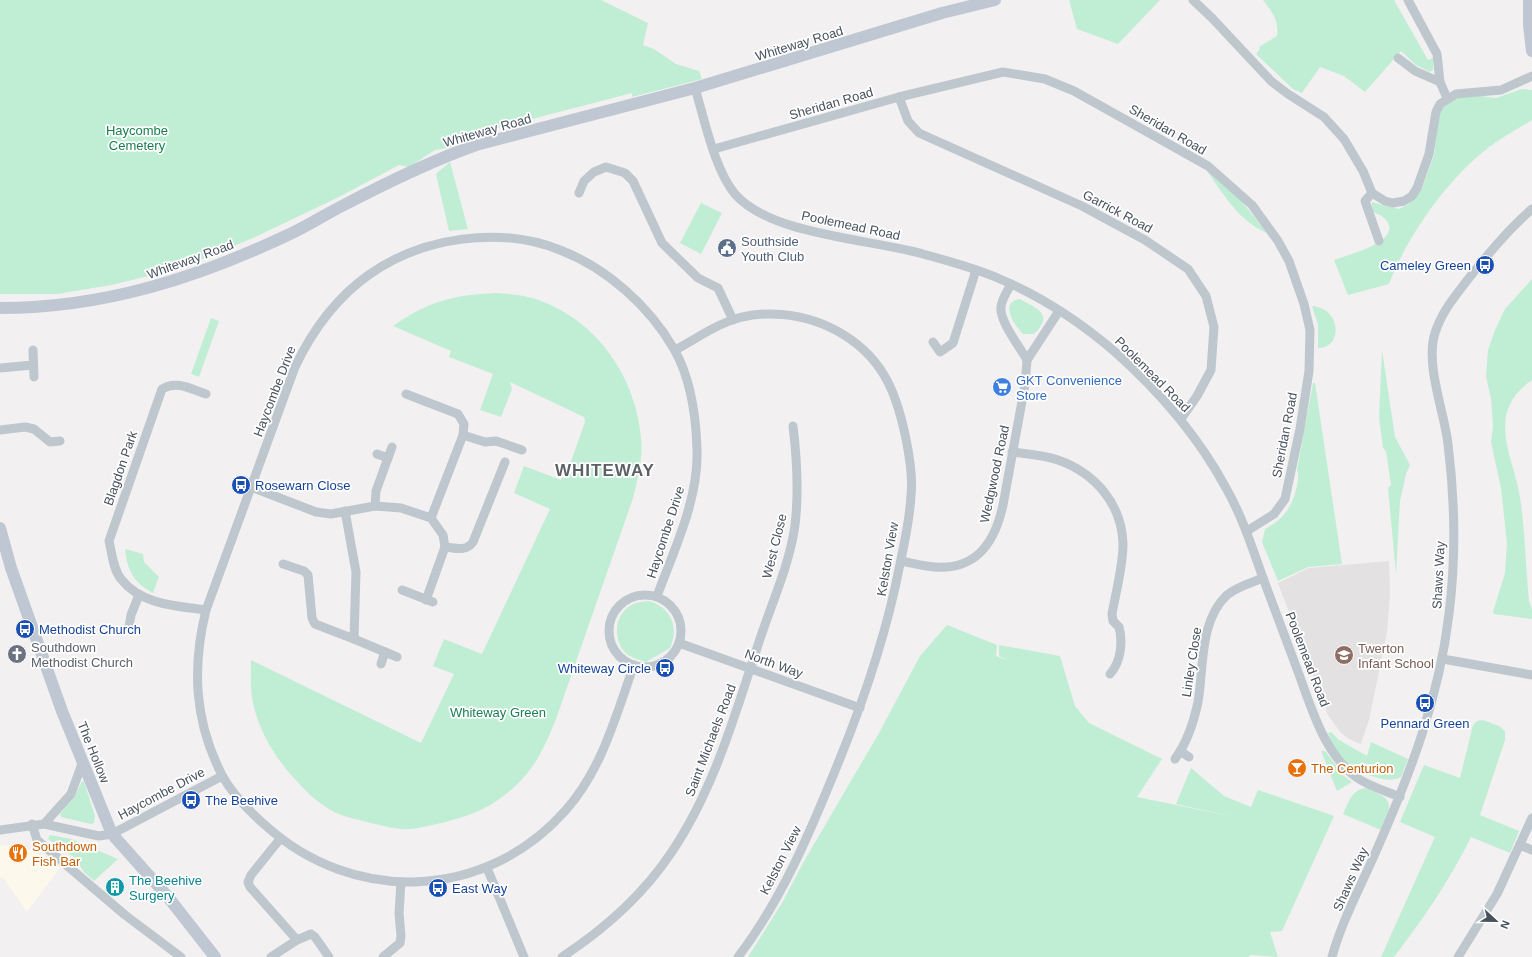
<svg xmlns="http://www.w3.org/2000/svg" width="1532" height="957" font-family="Arial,sans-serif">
<rect width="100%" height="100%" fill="#f2f0f0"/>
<path fill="#fcf8eb" d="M6 845 25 848 34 851 60 868 27 912 3 878H0V846Z"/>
<path fill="#e3e1e2" d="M1389 561 1390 594 1387 632 1369 720 1361 744 1351 740 1341 733 1328 715 1278 583 1309 568Z"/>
<g fill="#c0eed4">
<path d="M0 0H601L648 23 643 45 654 49 676 64 699 71 702 79 632 97V93L459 138V142L453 147 435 150 409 167 399 165 339 197 253 238 178 269 111 285 57 294H0Z"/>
<path d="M1069 0H1160L1118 44 1077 29Z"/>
<path d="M1263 0H1394L1428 60 1433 58V70L1430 72 1416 65 1401 51 1365 92 1344 76 1320 67 1302 93 1293 89 1256 54 1260 49 1259 47 1277 36C1279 20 1272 12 1263 0Z"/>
<path d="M1522 89 1532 90V120C1517 129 1501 138 1488 148 1448 178 1406 238 1389 284L1348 295 1334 260C1347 255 1406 241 1385 219 1378 211 1370 217 1372 202L1399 209 1409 204 1422 188 1434 155 1439 114 1447 101 1465 94 1496 98Z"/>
<path d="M450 162 468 229 449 231 436 174Z"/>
<path d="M1207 171 1239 198 1267 233C1240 222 1224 195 1207 171Z"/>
<path d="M701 203 722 213 701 254 680 243Z"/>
<path d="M1532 279V380C1482 415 1516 458 1521 504 1525 536 1526 569 1529 601L1532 609V619L1494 614 1493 612 1505 573 1507 543 1501 488 1491 442 1493 426 1491 399 1486 376 1488 350 1495 330 1505 309Z"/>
<path d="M496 293C511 294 527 295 541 301 598 322 636 378 641 438 643 458 638 479 633 498L556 719C548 739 539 760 524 777 497 807 470 817 432 825 422 827 411 830 402 829 389 828 376 824 363 821 351 818 337 815 326 807 313 799 303 788 293 777 274 756 259 731 253 703 250 689 251 674 251 660L421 743 454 674 433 666 444 639 482 654 550 509 514 493 524 466 561 480 562 477 565 478 585 422 584 417 510 382 512 389 501 417 480 410 493 374 449 357 451 351 393 326C429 301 453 295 496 293Z"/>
<path d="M1020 299C1038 309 1054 314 1034 334H1023C1014 325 999 302 1020 299Z"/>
<path d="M1312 306C1342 308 1343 349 1318 348V325Z"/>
<path d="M211 318 219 321 199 377 191 374Z"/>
<path d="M1382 350 1395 437 1410 465 1406 474 1400 501 1396 574 1388 488 1391 485 1386 451 1383 448 1379 418Z"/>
<path d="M1313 383H1315L1342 564 1308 567 1278 581 1262 542 1265 529C1284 519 1292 507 1297 486 1298 480 1299 476 1297 470Z"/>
<path d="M125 549 143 554 144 562 159 577 153 593C134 583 127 570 125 549Z"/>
<path d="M648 601C670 606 680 627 670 648L646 662C640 660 633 658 628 655 614 644 613 619 627 608 633 603 640 602 648 601Z"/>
<path d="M947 625 997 645 996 656 1007 660 999 656V645L1060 656 1075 706 1089 723 1162 759 1137 797 1235 817 1176 804 1191 768 1224 796 1251 807 1258 790 1334 816 1282 931 1270 932 1278 957 1250 955 1249 957H748L782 903 803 863 879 733 920 656Z"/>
<path d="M1483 720 1499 726 1505 731V740L1480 815 1519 831 1510 853 1471 837C1450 880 1423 919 1394 957H1381L1435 837 1400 822 1424 765 1460 778 1473 725 1477 721Z"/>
<path d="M1331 732 1339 740 1367 756 1371 742 1408 759 1401 777C1385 786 1353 770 1341 758 1335 751 1331 742 1328 733Z"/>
<path d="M1321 751H1325L1345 777 1352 782 1337 791Z"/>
<path d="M82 781 84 782 95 816 94 823 91 824 61 817 60 814 75 796Z"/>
<path d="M1366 788C1395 800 1392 803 1381 830L1343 814C1349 802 1351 790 1366 788Z"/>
<path d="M50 835 71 839 118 859 94 881 84 872 74 857 48 839Z"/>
</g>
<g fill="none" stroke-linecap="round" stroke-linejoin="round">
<g stroke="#bec7ce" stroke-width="9">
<path d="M1193 0 1212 18 1271 81 1288 94 1324 117 1344 139 1363 171 1372 193 1385 201 1393 203 1404 201 1412 196 1417 188 1429 154 1436 112 1440 104 1456 94 1501 90 1532 76"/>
<path d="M1408 0 1437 54 1440 82 1447 98"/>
<path d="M1398 58 1415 71 1440 82"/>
<path d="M695 88C704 118 715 171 735 194 770 235 871 239 923 254 948 261 975 268 1000 279 1040 296 1080 322 1114 351 1158 390 1198 436 1226 488 1242 516 1252 547 1263 578 1274 608 1286 639 1297 669 1311 706 1323 752 1356 777 1368 786 1386 791 1400 797"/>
<path d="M899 97 908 121 919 133 1082 206 1145 240 1188 269 1206 296 1214 327 1211 370 1197 396 1181 419"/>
<path d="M714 149 899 97 1003 72 1045 79 1074 91 1208 166 1252 205 1278 241 1289 261 1304 304 1310 330 1309 371 1300 429 1285 499 1274 514 1247 531"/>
<path d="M579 193 584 181 594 172 606 167 625 173 633 181 662 243 698 278 718 288 733 320"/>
<path d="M1372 193 1365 201 1379 241"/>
<path d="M1011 284C1007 292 1002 298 1001 307 999 321 1020 347 1027 360"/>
<path d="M933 342 940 352 953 343 976 270"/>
<path d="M33 350 34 377"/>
<path d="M675 350C690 342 705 332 720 325 759 306 809 313 844 335 886 361 898 398 907 444 910 460 913 478 911 495 910 518 905 541 900 564 887 632 865 697 839 761 811 830 783 898 738 957"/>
<path d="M0 368 33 365"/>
<path d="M406 394 458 414 464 424 463 435 431 518"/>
<path d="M0 430 25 427 34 429 50 442 60 441"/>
<path d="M463 435 485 442 496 441 522 450"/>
<path d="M1012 452C1027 454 1044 455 1058 460 1095 473 1122 504 1123 544 1123 567 1116 591 1112 614L1113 621 1119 627C1123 642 1121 662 1110 674"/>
<path d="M377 454 388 458"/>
<path d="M251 487 316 512 331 514 375 506 401 508 431 518 443 535 445 547 426 600"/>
<path d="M375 506 376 491 392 447"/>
<path d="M345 511 356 572 354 639 397 657"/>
<path d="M445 547C456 548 466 552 473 542L505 462"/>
<path d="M901 561C912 563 923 566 935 567 977 570 995 542 1003 505L1025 385 1027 360 1059 311"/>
<path d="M283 564 304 571 308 575 312 618 315 624 354 639"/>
<path d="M402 590 433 602"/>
<circle cx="645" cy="631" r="36"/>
<path d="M206 610C177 606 141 605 121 579 113 569 112 553 109 541L162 389C177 380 191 389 206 394"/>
<path d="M129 627 131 615 139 595"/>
<path d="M679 643 860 708"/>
<path d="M1443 659 1532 675"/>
<path d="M381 664 385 652"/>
<path d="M634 665C616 715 602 770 565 811 485 901 353 905 265 825 249 811 232 794 222 775 194 721 192 667 206 610L295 367C312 331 337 297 370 274 423 237 500 226 560 250 607 268 649 306 674 349 690 377 696 416 697 449 699 499 674 550 657 596"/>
<path d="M1180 751 1189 757"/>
<path d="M1175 759C1186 744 1194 721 1198 702 1204 668 1199 621 1227 595 1236 587 1253 582 1263 578"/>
<path d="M32 824 37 840 125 915 181 957"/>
<path d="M44 824 71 794 83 761"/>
<path d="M0 830 44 824 99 836 112 834 222 776"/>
<path d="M280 839 251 875 248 882 250 887 297 940 311 934 315 937 329 957"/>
<path d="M1520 845 1532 850"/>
<path d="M487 868 524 957"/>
<path d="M271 957 297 940"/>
<path d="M383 957 400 943 401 936 399 913 401 882"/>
<path d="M562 957C603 930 643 895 671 853 716 787 737 707 762 633 774 598 790 562 795 525 799 492 797 459 793 426"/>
<path d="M1332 957C1342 920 1362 884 1377 849 1411 772 1439 698 1449 614 1456 558 1455 500 1448 444 1444 411 1425 364 1435 333 1442 311 1456 295 1469 278 1489 253 1508 230 1532 209"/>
<path d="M1458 957 1497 894 1532 818"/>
</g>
<g stroke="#bfc7d3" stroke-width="12">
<path d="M1529 0V25L1532 51"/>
<path d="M0 308C104 308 197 278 290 234 309 225 326 214 344 205 386 183 431 161 476 145L695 88 942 13 995 0"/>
<path d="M0 528 11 568 62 711 112 834 168 897 215 957"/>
</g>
</g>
<defs>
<g id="civic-disc" transform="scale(1)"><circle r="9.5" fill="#5c6f8a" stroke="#fff"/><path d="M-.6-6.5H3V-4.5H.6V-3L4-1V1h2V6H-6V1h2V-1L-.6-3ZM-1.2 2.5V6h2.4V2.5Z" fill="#fff"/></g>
<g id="bus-disc" transform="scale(1)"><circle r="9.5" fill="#1a4fb4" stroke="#fff"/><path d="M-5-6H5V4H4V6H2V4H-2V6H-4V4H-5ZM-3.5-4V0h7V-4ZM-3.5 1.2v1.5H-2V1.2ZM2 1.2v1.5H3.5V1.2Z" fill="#fff"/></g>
<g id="supermarket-disc" transform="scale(1)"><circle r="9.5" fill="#3f7fe0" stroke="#fff"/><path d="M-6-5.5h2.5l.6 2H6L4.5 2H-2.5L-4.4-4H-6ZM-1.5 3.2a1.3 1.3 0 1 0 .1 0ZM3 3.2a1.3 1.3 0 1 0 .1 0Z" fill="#fff"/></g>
<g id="church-disc" transform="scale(1)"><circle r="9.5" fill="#6b7280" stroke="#fff"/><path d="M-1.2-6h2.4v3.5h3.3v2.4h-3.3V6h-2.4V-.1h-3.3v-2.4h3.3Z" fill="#fff"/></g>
<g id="school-disc" transform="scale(1)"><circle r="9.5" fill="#8d6e63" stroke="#fff"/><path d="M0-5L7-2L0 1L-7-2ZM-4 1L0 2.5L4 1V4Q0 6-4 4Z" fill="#fff"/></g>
<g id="bar-disc" transform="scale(1)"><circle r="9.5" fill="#e8710a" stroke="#fff"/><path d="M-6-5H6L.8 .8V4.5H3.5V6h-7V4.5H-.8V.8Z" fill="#fff"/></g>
<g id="restaurant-disc" transform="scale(1)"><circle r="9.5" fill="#e8710a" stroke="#fff"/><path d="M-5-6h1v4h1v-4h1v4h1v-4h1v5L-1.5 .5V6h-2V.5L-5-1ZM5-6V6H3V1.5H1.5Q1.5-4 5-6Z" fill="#fff"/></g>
<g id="building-disc" transform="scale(1)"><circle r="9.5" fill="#0f9aa8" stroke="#fff"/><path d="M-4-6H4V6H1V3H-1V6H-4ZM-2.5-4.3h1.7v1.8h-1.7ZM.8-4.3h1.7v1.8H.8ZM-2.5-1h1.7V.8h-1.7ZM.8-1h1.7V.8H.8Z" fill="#fff"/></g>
</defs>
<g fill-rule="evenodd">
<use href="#civic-disc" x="727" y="248"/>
<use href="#bus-disc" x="1485" y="265"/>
<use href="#supermarket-disc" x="1002" y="387"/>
<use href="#bus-disc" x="241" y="485"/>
<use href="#bus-disc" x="25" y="629"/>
<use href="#church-disc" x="17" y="654"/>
<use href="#school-disc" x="1344" y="655"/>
<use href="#bus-disc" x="665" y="668"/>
<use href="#bus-disc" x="1425" y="703"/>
<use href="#bar-disc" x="1297" y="768"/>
<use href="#bus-disc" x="191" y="800"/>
<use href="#restaurant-disc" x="18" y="853"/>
<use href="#building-disc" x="115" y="887"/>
<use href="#bus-disc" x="438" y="888"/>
</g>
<g text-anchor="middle" stroke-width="3.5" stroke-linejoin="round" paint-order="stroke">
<g font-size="13" fill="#48525d" stroke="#fff">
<text transform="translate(799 43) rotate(-17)" y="5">Whiteway Road</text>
<text transform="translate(831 103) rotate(-16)" y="5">Sheridan Road</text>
<text transform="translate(1168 129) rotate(30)" y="5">Sheridan Road</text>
<text transform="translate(487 130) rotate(-16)" y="5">Whiteway Road</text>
<text transform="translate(1118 211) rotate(28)" y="5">Garrick Road</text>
<text transform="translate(851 225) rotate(12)" y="5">Poolemead Road</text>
<text transform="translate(190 259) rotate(-20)" y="5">Whiteway Road</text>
<text transform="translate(1153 374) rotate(45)" y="5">Poolemead Road</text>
<text transform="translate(274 391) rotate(-69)" y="5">Haycombe Drive</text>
<text transform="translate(1284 435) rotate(-79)" y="5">Sheridan Road</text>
<text transform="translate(120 468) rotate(-71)" y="5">Blagdon Park</text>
<text transform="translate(994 474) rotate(-78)" y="5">Wedgwood Road</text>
<text transform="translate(665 532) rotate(-72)" y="5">Haycombe Drive</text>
<text transform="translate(774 546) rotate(-76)" y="5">West Close</text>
<text transform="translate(887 559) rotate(-80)" y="5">Kelston View</text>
<text transform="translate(1438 575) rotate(-87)" y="5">Shaws Way</text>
<text transform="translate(1308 659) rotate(69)" y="5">Poolemead Road</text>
<text transform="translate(1191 662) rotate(-81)" y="5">Linley Close</text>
<text transform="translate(774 663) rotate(20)" y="5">North Way</text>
<text transform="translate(710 740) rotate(-69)" y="5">Saint Michaels Road</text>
<text transform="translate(94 752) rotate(68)" y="5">The Hollow</text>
<text transform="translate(161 793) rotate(-28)" y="5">Haycombe Drive</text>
<text transform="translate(780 860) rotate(-63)" y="5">Kelston View</text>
<text transform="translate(1350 879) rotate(-66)" y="5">Shaws Way</text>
</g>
<g font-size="13" fill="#1a7d51" stroke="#fff">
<text x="137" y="135">Haycombe<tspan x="137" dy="15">Cemetery</tspan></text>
<text x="498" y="717">Whiteway Green</text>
</g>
<g font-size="13" fill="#4e5e75" stroke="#fff" text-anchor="start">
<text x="741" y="246">Southside<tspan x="741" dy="15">Youth Club</tspan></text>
</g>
<g font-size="13" fill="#164399" stroke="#fff" text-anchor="start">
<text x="1471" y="270" text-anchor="end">Cameley Green</text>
<text x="255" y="490">Rosewarn Close</text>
<text x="39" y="634">Methodist Church</text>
<text x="651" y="673" text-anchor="end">Whiteway Circle</text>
<text x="1425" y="728" text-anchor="middle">Pennard Green</text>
<text x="205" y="805">The Beehive</text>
<text x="452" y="893">East Way</text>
</g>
<g font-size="13" fill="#366cbe" stroke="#fff" text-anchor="start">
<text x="1016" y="385">GKT Convenience<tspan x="1016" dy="15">Store</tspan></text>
</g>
<g font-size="13" fill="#5b616d" stroke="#fff" text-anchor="start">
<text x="31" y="652">Southdown<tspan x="31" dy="15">Methodist Church</tspan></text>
</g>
<g font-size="13" fill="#785e54" stroke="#fff" text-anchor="start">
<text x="1358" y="653">Twerton<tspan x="1358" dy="15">Infant School</tspan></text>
</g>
<g font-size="13" fill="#c56008" stroke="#fff" text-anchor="start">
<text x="1311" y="773">The Centurion</text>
<text x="32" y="851">Southdown<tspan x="32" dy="15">Fish Bar</tspan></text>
</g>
<g font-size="13" fill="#0d838f" stroke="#fff" text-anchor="start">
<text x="129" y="885">The Beehive<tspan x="129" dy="15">Surgery</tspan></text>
</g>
<g font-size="17" font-weight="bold" letter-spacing="1" fill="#5d6065" stroke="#fff">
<text x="605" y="476">WHITEWAY</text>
</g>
</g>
<g transform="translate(1496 921) rotate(112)" stroke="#ffffff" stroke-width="3" paint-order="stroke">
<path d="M0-3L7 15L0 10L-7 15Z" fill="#48525d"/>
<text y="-6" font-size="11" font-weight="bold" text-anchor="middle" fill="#48525d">N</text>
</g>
</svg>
